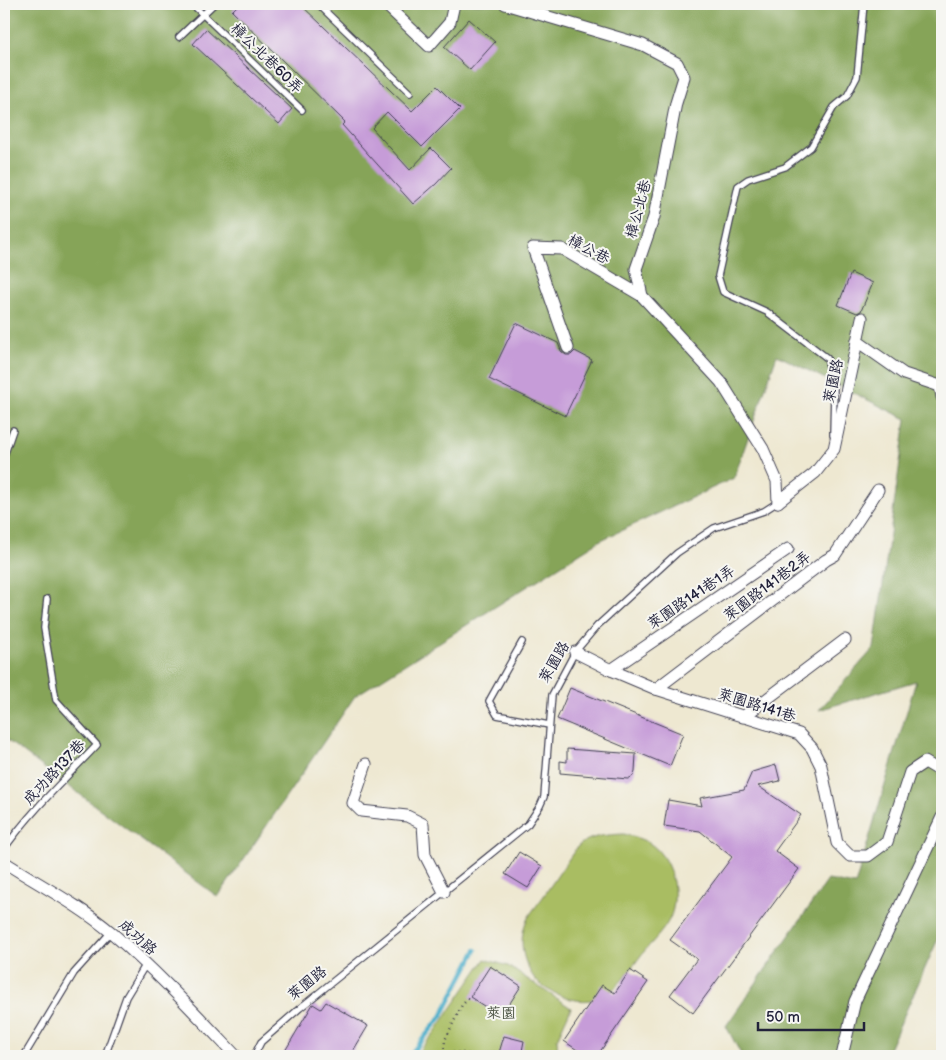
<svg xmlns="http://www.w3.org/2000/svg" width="946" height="1060" font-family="'Balsamiq Sans','LXGW WenKai TC',sans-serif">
<rect width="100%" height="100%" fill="#f6f6f2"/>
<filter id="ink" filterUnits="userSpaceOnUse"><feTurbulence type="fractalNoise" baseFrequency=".02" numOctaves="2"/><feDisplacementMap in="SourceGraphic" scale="10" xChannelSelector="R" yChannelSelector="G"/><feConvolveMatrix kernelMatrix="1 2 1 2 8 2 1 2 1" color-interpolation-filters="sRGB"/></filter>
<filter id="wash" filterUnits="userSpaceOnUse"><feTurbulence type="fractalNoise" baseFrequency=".0096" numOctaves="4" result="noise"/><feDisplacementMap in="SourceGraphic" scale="20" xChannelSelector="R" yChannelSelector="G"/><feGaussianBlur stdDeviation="1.12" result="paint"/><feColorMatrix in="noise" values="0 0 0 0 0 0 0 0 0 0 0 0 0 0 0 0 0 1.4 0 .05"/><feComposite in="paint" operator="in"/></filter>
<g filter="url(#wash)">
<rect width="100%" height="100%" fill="#eee8d1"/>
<g fill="#a9bd62" stroke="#66704e">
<path d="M624 834C634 837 644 839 652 845 672 860 680 895 670 918 664 931 651 943 642 954 621 982 605 1011 564 997 554 993 542 988 535 979 523 963 518 942 526 922 531 911 541 901 547 891 557 876 567 862 577 847 590 835 607 835 624 834Z"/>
<path d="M485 959 508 966 571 1008 557 1039 558 1056H415L435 1032Z"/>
</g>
<path fill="#86a458" stroke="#54634a" d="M4 4H942V930L886 1056H742L726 1026 828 880 855 885 916 681 819 710 874 648 906 419 777 355 734 478 599 541 355 696 218 897 4 738Z"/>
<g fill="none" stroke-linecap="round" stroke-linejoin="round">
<path stroke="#4baeca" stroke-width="4.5" d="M409 1056 441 1017 476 950"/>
</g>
<g id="blocks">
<g fill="#c69cd8">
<path d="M239 4H300L412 111 437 86 460 109 422 147 387 112 372 128 410 170 431 148 451 168 436 184 413 204 342 125 345 122 232 11Z"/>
<path d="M469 19 495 42 470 70 444 47Z"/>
<path d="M206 29 292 109 279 124 193 44Z"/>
<path d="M851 273 873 283 861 311 857 313 838 305Z"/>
<path d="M516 323 558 343 561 351 566 355H571L575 351 592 360 565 416 489 379Z"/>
<path d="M570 688 683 734 670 766 557 719Z"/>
<path d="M567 749 636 754 635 771 633 776 628 779 560 773V761L567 762Z"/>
<path d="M776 765 780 781 758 786 801 815 775 851 799 869 693 1013 670 995 697 959 670 940 732 857 700 831 664 826 668 800 702 806 700 798 744 790 752 772Z"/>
<path d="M519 852 542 866 528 888 505 874Z"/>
<path d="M490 966 521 986 501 1017 470 997Z"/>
<path d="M630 970 648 982 597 1056H586L564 1041 602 985 615 993Z"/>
<path d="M326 1002 368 1026 350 1056H282L313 1004 321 1009Z"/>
<path d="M504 1036 524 1041 521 1056H498Z"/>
</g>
</g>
</g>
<g filter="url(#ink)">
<use href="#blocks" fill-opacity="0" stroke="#414052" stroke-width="1"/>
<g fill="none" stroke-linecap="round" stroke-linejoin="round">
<g stroke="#414052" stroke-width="8">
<g id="lane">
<path d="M192 4 302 110"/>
<path d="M318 4 410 93"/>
<path d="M179 37 214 4"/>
<path d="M833 435 834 387 827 358 767 312 723 292 718 276 738 186 748 179 785 167 811 147 834 107 847 96 857 77 864 4"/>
<path d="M4 456 13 430"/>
<path d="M522 642 489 701 497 715 549 725"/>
<path d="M4 849C31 811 65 779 97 745L56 700 44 628 47 599"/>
<path d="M24 1056 74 973 111 932"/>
<path d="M105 1056 126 997 146 964"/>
<path d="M254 1056 261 1042 300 1008 528 824 540 806 544 797 552 695 575 652 597 626 677 553 714 528 764 511 778 502"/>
</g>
</g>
<g stroke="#414052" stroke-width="13">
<g id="street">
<path d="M385 4 429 46 450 22 454 4"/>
<path d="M505 4 643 45 677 63 684 77 676 103 654 217 636 269 642 296 721 382 763 449 777 481 778 502"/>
<path d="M857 341 904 374 940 386 942 397"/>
<path d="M568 348 533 248 562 249 642 296"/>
<path d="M778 502 815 473 834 449 862 318"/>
<path d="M575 652 611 670 656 689 799 734 812 748 821 766 837 843 850 856H868L887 842 910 772 925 762 942 772"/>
<path d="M611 670 788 549"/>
<path d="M656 689 826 560 835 555 878 490"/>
<path d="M743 717 845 640"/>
<path d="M366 764 353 803 361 811 407 816 423 824 425 855 444 892"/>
<path d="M4 862C40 885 79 905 112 933 156 971 196 1014 236 1056"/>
<path d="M842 1056 855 1001 942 817"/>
</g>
</g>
<g stroke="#414052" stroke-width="2.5" stroke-dasharray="1 4" stroke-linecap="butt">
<path d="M444 1053 445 1040 462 1005 470 997"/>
<path d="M438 1056C451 1049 463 1053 477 1056"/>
</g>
<use href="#lane" stroke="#fff" stroke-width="5.5"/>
<use href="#street" stroke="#fff" stroke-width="11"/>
</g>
</g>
<g text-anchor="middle" stroke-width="4" stroke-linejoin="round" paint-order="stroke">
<g font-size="15" fill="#22223b" stroke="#f6f6f2">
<text transform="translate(267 58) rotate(44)" y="5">樟公北巷60弄</text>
<text transform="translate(638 209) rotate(-75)" y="5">樟公北巷</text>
<text transform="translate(589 249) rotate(28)" y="5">樟公巷</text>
<text transform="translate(833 381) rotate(-78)" y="5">萊園路</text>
<text transform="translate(767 586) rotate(-37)" y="5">萊園路141巷2弄</text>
<text transform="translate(691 597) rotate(-34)" y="5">萊園路141巷1弄</text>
<text transform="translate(554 662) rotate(-60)" y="5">萊園路</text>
<text transform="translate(757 705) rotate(17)" y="5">萊園路141巷</text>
<text transform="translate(54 772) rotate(-47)" y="5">成功路137巷</text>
<text transform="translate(138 937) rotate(42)" y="5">成功路</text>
<text transform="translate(307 983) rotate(-39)" y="5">萊園路</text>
</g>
<g font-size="15" fill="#515849" stroke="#f6f6f2">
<text x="501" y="1018">萊園</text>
</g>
</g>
<rect width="946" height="1060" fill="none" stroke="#f6f6f2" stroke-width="20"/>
<path d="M758 1022v8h106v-8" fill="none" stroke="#22223b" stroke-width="2.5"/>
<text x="766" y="1022" font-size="15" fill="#22223b" stroke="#f6f6f2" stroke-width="4" paint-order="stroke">50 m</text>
</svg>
